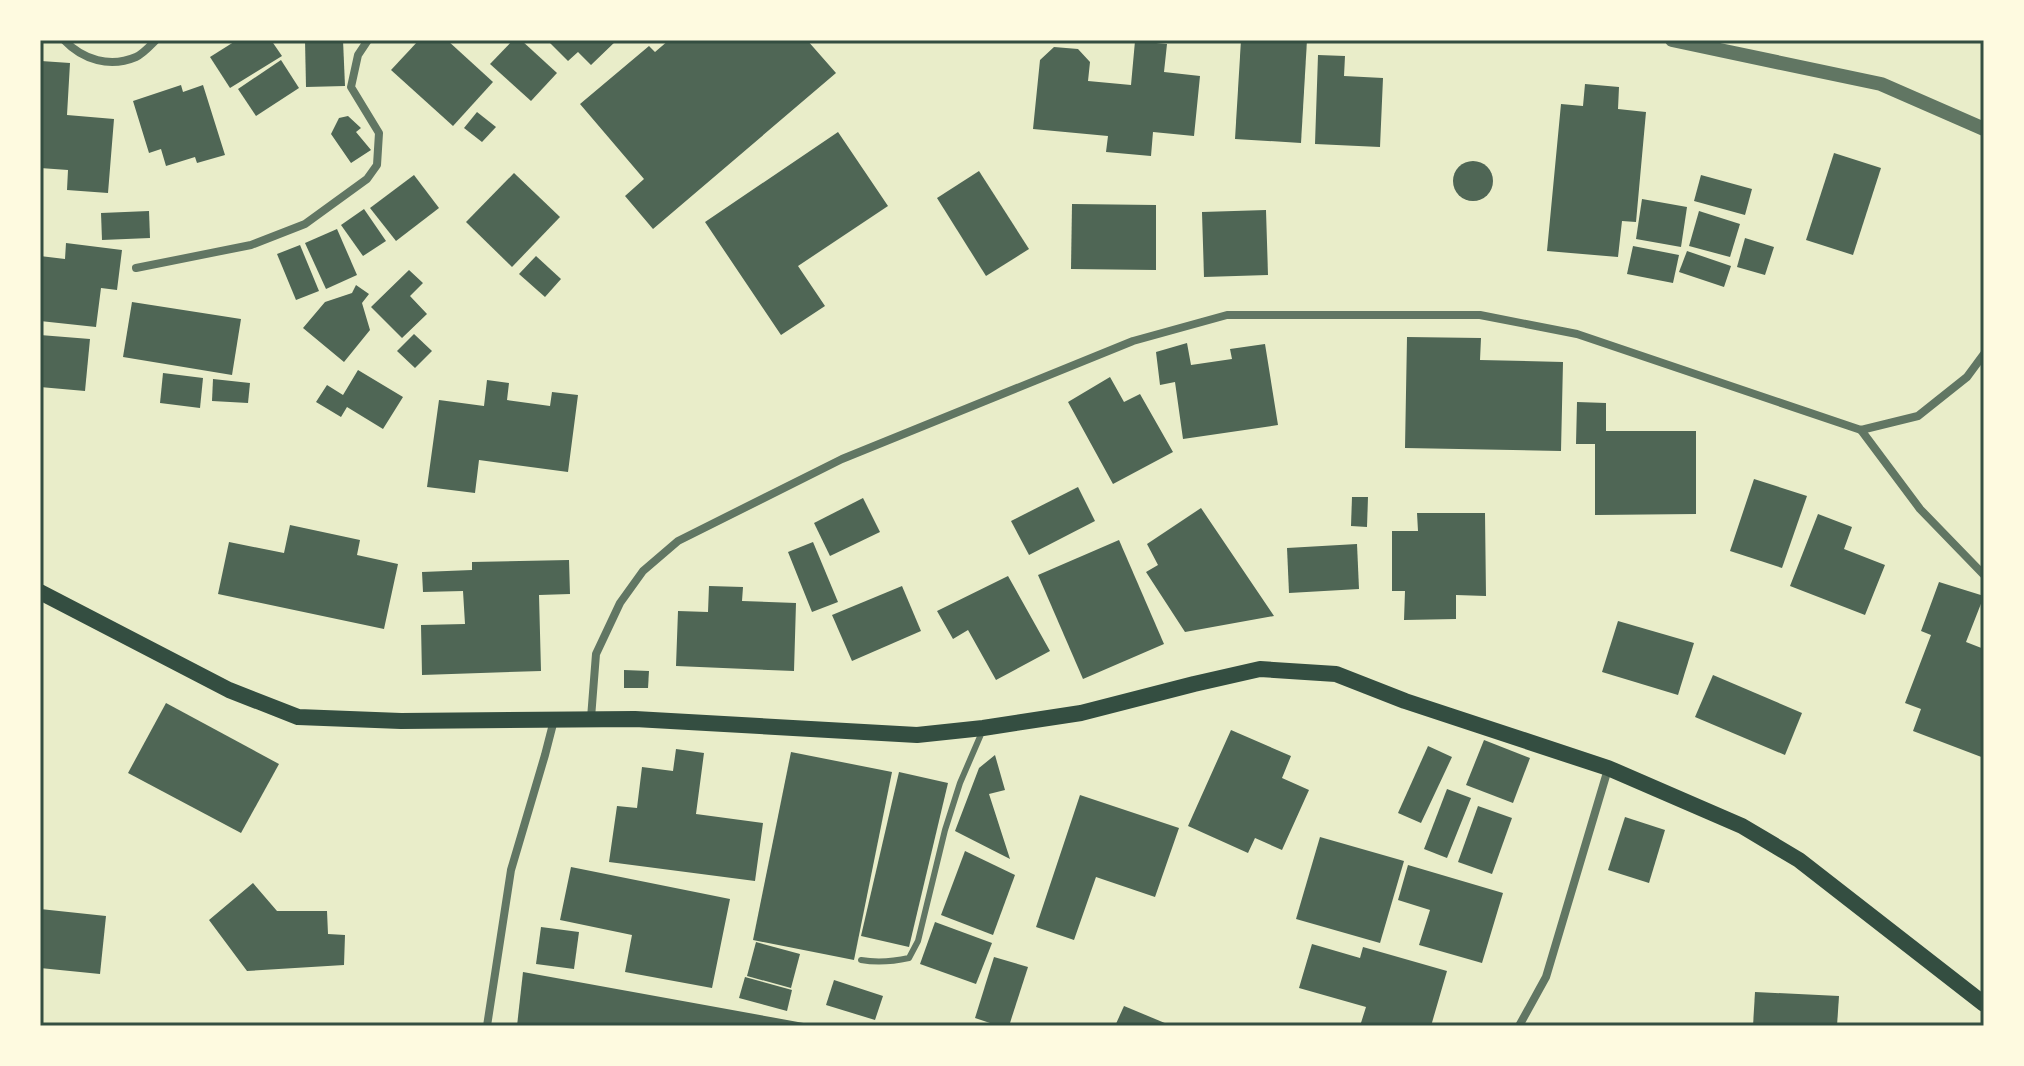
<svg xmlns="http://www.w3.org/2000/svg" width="2024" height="1066" font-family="'Space Grotesk',sans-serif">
<rect width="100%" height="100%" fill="#e9edc9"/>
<g fill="#4f6655">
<path d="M237 40H271L282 56 230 88 210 57Z"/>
<path d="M305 40H343L345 86 306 87Z"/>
<path d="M419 40H447L493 82 453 126 391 70Z"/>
<path d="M513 40H521L557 73 531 101 490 64Z"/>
<path d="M547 40H617L591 65 578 52 568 61Z"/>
<path d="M669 40H807L836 73 653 229 625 196 644 179 580 104 649 46 655 52Z"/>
<path d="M1241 40H1307L1301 143 1235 139Z"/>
<path d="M1135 41 1167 44 1164 72 1200 76 1194 136 1153 132 1151 156 1106 152 1108 136 1033 129 1040 60 1054 47 1078 49 1090 62 1088 81 1131 85Z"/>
<path d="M1318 55 1345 56 1344 76 1383 78 1380 147 1315 144Z"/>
<path d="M281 60 299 88 256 116 238 89Z"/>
<path d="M41 61 70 63 67 115 114 119 108 193 67 190 68 170 40 168Z"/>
<path d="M1585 84 1619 87 1618 109 1646 112 1636 222 1622 221 1618 257 1547 251 1561 104 1583 106Z"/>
<path d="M181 85 183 92 203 85 225 155 197 163 195 157 166 166 161 149 149 153 133 101Z"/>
<path d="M477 112 496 127 482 142 464 128Z"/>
<path d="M348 116 361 128 356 132 371 150 351 163 331 134 339 118Z"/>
<path d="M838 132 888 206 798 266 825 306 781 335 705 222Z"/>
<path d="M1834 153 1881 168 1853 255 1806 240Z"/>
<circle cx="1473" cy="181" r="20"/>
<path d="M979 171 1029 249 986 276 937 198Z"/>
<path d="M514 173 560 217 512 267 466 222Z"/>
<path d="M414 175 439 208 396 241 370 208Z"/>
<path d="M1701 175 1752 189 1745 215 1694 201Z"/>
<path d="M1642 199 1687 207 1681 247 1636 239Z"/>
<path d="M1072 204 1156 205V270L1071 269Z"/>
<path d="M364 209 386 241 363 256 341 225Z"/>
<path d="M1266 210 1268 275 1204 277 1202 212Z"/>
<path d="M149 211 150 238 102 240 101 213Z"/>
<path d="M1699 211 1740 224 1730 257 1689 246Z"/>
<path d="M337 229 357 275 326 289 305 243Z"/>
<path d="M1745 238 1774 247 1765 275 1737 267Z"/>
<path d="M66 243 122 250 117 290 101 288 96 327 40 321V256L65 259Z"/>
<path d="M300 245 319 291 296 300 277 254Z"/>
<path d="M1633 246 1679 255 1673 283 1627 274Z"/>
<path d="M1687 251 1731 266 1724 287 1679 272Z"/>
<path d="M536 256 561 279 545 297 519 274Z"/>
<path d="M409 270 423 283 410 296 427 314 402 338 371 307Z"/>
<path d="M356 285 369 294 362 303 370 330 344 362 303 328 325 302 352 293Z"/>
<path d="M132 302 241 319 232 375 123 357Z"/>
<path d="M414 334 432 351 415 368 397 351Z"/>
<path d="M40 335 90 339 85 391 40 387Z"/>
<path d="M1407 337 1481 338 1480 360 1563 362 1561 451 1405 448Z"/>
<path d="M1187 343 1191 365 1232 359 1230 349 1265 344 1278 425 1183 439 1175 382 1160 385 1156 352Z"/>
<path d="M358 370 403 397 383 429 347 407 341 417 316 402 327 385 343 395Z"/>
<path d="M163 373 203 378 200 408 160 403Z"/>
<path d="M1110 377 1124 402 1140 394 1173 452 1113 484 1068 402Z"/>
<path d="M213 379 250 383 248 403 212 401Z"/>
<path d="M487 380 509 383 507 400 550 406 552 392 578 395 568 472 479 460 475 493 427 487 439 400 484 406Z"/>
<path d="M1577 402 1606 403V431H1696V514L1595 515V444H1576Z"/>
<path d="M1754 479 1807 496 1782 568 1730 551Z"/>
<path d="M1078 487 1095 521 1029 555 1011 521Z"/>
<path d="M1352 497H1368L1367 527 1351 526Z"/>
<path d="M863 498 880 532 830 556 814 523Z"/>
<path d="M1201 508 1274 616 1185 632 1146 572 1158 565 1147 544Z"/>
<path d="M1417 513H1485L1486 596 1456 595V619L1404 620 1405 591H1392V531H1418Z"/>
<path d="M1818 514 1852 527 1844 549 1885 565 1865 615 1790 586Z"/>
<path d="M290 525 360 540 357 555 398 564 384 629 218 594 229 542 284 553Z"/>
<path d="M1119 540 1164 644 1083 679 1038 575Z"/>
<path d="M813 542 838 602 812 612 788 552Z"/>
<path d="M1357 544 1359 589 1289 593 1287 548Z"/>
<path d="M569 560 570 594 539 595 541 671 422 675 421 625 465 624 463 591 423 592 422 572 472 570V562Z"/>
<path d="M1008 576 1050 651 996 680 968 630 953 639 937 611Z"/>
<path d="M1939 582 1984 596 1966 642 1984 649V758L1913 731 1921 709 1905 703 1931 635 1921 631Z"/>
<path d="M709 586 743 587 742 601 796 603 794 671 676 666 678 611 708 612Z"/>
<path d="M902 586 921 631 852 661 832 615Z"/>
<path d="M1618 621 1694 643 1678 695 1602 672Z"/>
<path d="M624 670 649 671 648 688H624Z"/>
<path d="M1713 675 1802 713 1785 755 1695 717Z"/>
<path d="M166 703 279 764 241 833 128 773Z"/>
<path d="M1231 730 1291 756 1282 778 1309 790 1282 850 1255 838 1248 853 1188 826Z"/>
<path d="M1484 740 1530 758 1513 803 1466 785Z"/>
<path d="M1428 746 1452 757 1421 823 1398 813Z"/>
<path d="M676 749 704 753 696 814 763 823 755 881 609 862 617 806 637 808 642 767 673 771Z"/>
<path d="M791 752 892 772 854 960 753 940Z"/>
<path d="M995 755 1005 790 989 794 1010 859 955 831 979 768Z"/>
<path d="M899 772 948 783 909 947 861 936Z"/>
<path d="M1447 789 1471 798 1447 858 1424 849Z"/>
<path d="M1080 795 1179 828 1155 897 1096 877 1074 940 1036 927Z"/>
<path d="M1478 806 1512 818 1492 874 1458 862Z"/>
<path d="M1625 817 1665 830 1649 883 1608 870Z"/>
<path d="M1320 837 1404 861 1380 943 1296 919Z"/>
<path d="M965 851 1015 875 993 935 941 915Z"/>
<path d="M1408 865 1503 893 1482 963 1419 945 1430 910 1398 900Z"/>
<path d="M571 867 730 899 712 988 625 972 632 935 560 920Z"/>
<path d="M253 883 277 911H327L328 934 345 935 344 965 247 971 209 920Z"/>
<path d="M40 909 106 916 100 974 40 968Z"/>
<path d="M935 922 992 943 976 984 920 964Z"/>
<path d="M541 927 579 932 574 969 536 964Z"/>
<path d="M756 942 800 954 791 988 747 976Z"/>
<path d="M1312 944 1360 958 1363 947 1447 971 1431 1026H1360L1366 1007 1299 988Z"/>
<path d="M994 957 1028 967 1009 1026H999L975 1018Z"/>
<path d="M523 972 809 1024V1026H517Z"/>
<path d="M745 977 792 990 787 1011 739 998Z"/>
<path d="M834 980 883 996 875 1020 826 1005Z"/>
<path d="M1755 992 1839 996 1837 1026H1753Z"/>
<path d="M1124 1006 1172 1026H1115Z"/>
</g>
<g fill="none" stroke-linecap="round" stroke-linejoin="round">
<path stroke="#617663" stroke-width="6" d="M861 960C878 963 891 962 909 958L918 941 945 830 960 783 982 732"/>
<g stroke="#617663" stroke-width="8">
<path d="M64 40C83 60 110 68 136 57 143 54 150 46 156 40"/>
<path d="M136 268 251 245 305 224 367 179 377 165 379 133 351 87 358 55 368 40"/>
<path d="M1861 430 1920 509 1984 575"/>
<path d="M591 718 596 654 620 603 643 571 678 541 842 459 1133 341 1227 315H1480L1577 334 1861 430 1918 416 1967 377 1984 354"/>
<path d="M487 1026 511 870 545 755 554 720"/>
<path d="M1519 1026 1546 977 1608 769"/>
</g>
<path stroke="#617663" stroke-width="14" d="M1672 40 1881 84 1984 129"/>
<path stroke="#344e41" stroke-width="16" d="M40 592 229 690 298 717 401 721 635 719 917 735 983 728 1081 713 1194 684 1260 669 1336 674 1405 701 1608 768 1742 826 1799 860 1984 1004"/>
</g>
<rect width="2024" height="1066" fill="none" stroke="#fefae0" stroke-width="84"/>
<rect x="42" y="42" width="1940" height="982" fill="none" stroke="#344e41" stroke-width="3"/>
</svg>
